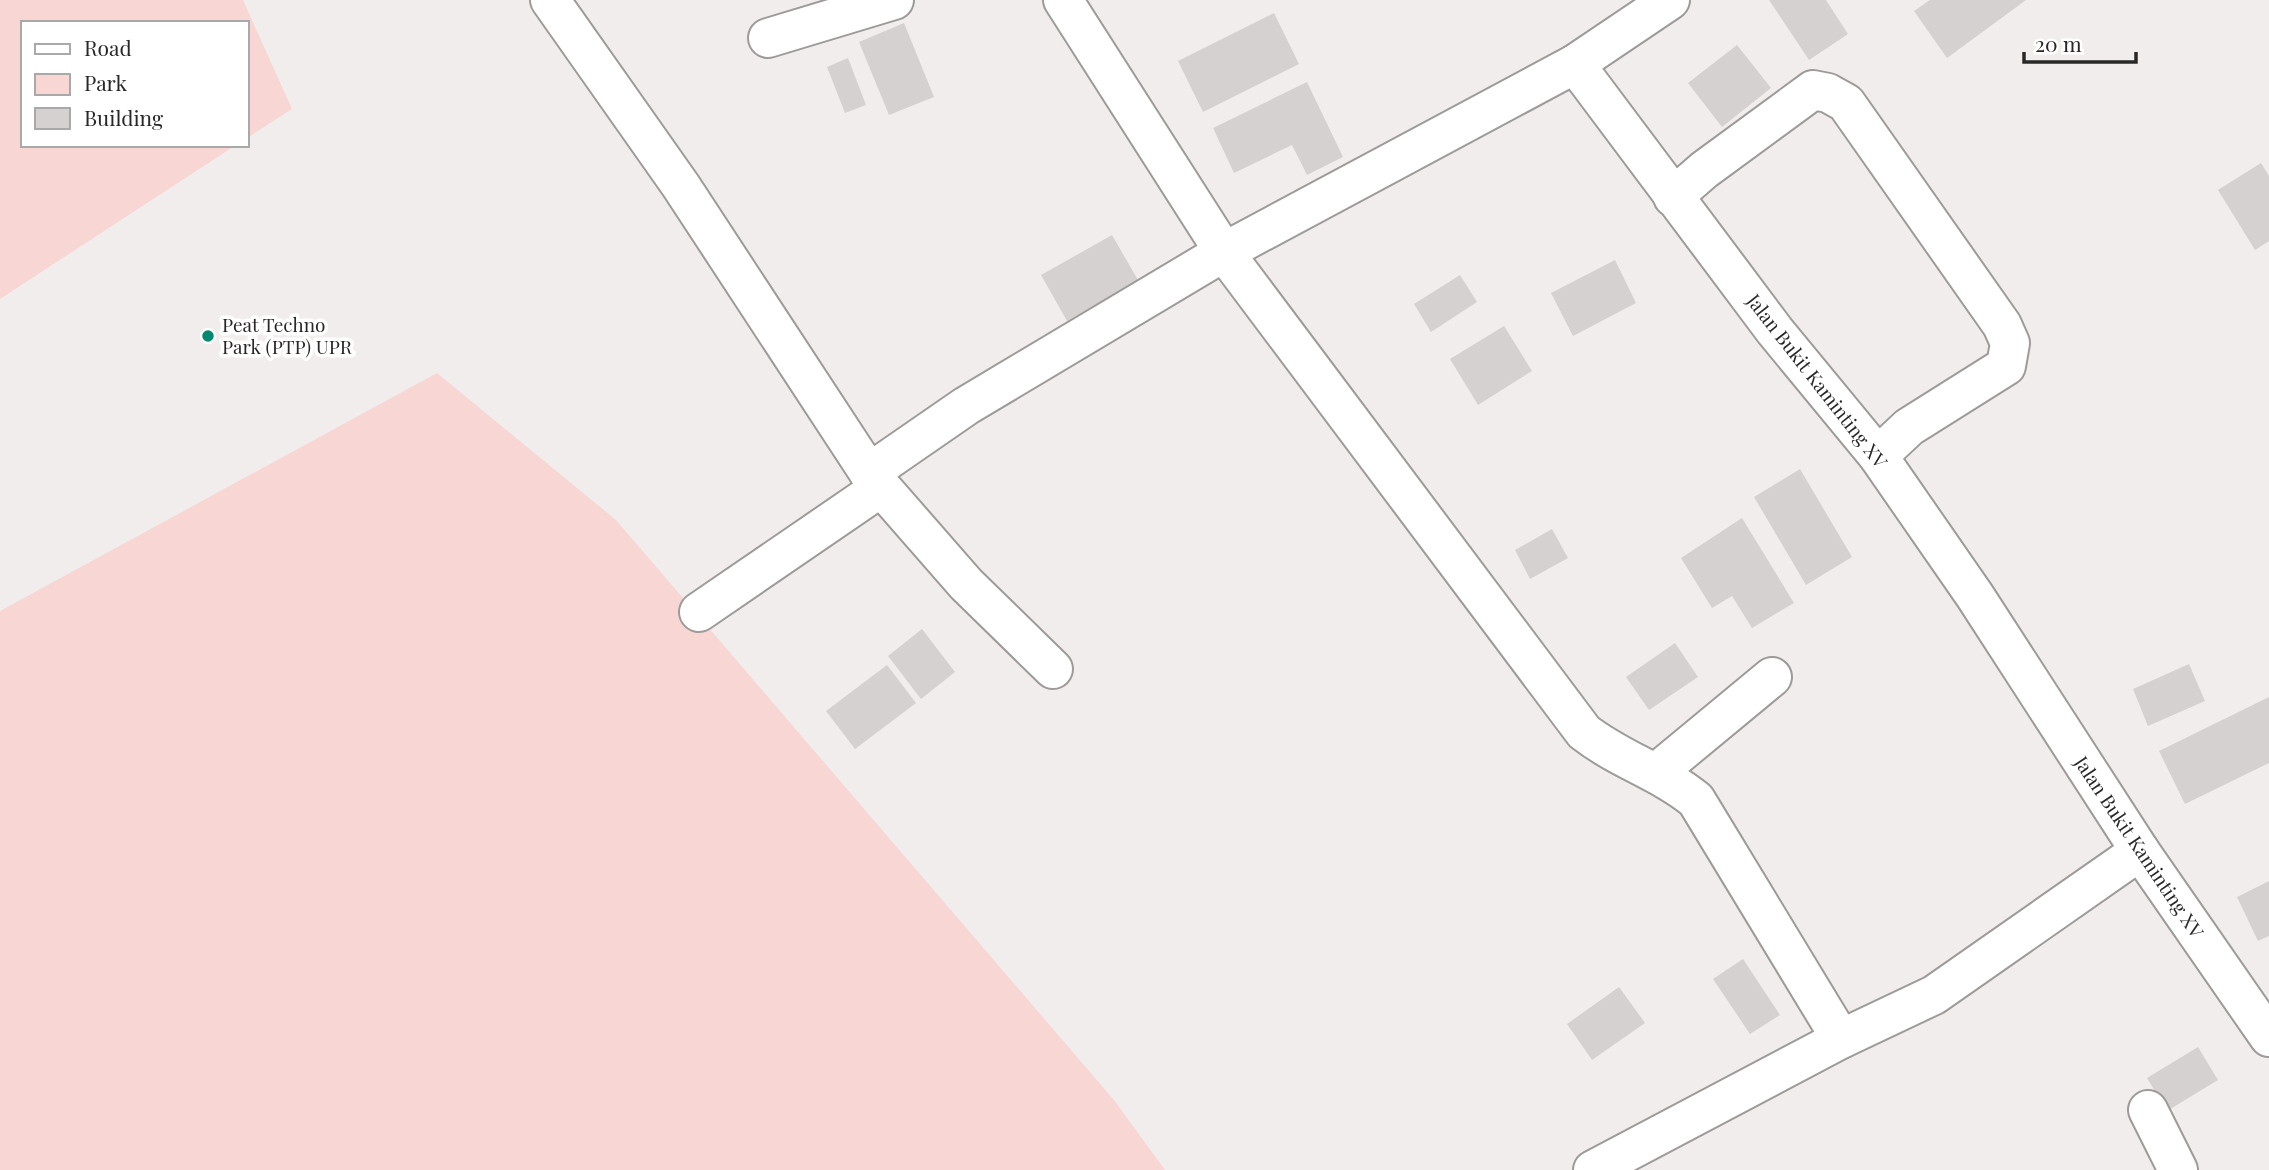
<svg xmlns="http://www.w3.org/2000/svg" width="2269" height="1170" font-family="'Playfair Display',serif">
<rect width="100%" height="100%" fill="#f2eded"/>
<g fill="#f7d6d3">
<path d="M0 0H243L292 109 247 138V23H23V145H236L0 299Z"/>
<path d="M437 373 616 520 1114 1100 1165 1170H0V611Z"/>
</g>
<g fill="#d6d1d1">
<path d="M1769 0H1826L1848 34 1809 60Z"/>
<path d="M1930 0H2026L1947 58 1914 11Z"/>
<path d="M1274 13 1299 64 1203 112 1178 61Z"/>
<path d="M904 23 934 97 889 115 859 42Z"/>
<path d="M1737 45 1771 88 1722 127 1688 83Z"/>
<path d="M848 58 866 105 845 113 827 67Z"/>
<path d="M1307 82 1343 157 1307 175 1292 145 1234 173 1213 128Z"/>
<path d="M2261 163 2269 176V241L2255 250 2218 190Z"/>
<path d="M1112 235 1138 280 1067 321 1041 275Z"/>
<path d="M1615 260 1636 303 1573 336 1551 293Z"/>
<path d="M1460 275 1477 302 1431 332 1414 304Z"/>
<path d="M1504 326 1532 371 1478 405 1450 359Z"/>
<path d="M1800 469 1852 557 1806 585 1754 497Z"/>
<path d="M1742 518 1794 603 1752 628 1732 596 1712 608 1681 558Z"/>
<path d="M1552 529 1568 558 1530 579 1515 550Z"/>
<path d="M922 629 955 672 921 699 888 656Z"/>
<path d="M1675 643 1698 677 1649 710 1626 677Z"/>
<path d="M2189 664 2205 701 2148 726 2133 689Z"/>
<path d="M887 665 916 703 855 749 826 711Z"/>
<path d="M2269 697V763L2185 804 2159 751Z"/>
<path d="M2269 881V936L2258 941 2237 897Z"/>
<path d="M1743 959 1780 1015 1750 1034 1713 979Z"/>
<path d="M1619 987 1645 1023 1592 1060 1567 1024Z"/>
<path d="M2198 1047 2218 1080 2167 1111 2147 1078Z"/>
</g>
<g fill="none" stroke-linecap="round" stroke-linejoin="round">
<g stroke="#9e9a9a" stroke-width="42">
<g id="minor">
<path d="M550 0 681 186 869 473 966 584 1053 669"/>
<path d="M1063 0 1224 252 1575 64 1775 331 1878 456 1975 596 2140 851 2269 1037"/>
<path d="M768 38 894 0"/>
<path d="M1575 64 1670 0"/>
<path d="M1673 197 1704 170 1813 90 1828 93 1846 103 2002 325 2010 343 2006 366 1909 427 1878 456"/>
<path d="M869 473 966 406 1224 252 1584 732C1620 760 1662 772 1696 800L1841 1039"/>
<path d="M699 612 880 488"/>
<path d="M1656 773 1772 677"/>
<path d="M2148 1110 2178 1170"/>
<path d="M1593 1170 1841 1039 1934 995 2140 851"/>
</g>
</g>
<use href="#minor" stroke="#fff" stroke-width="38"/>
</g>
<circle fill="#02896f" stroke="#fff" stroke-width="2.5" cx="208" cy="336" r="7"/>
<g text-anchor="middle" stroke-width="7" stroke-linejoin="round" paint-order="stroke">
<g font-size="19" fill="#292727" stroke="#fff" text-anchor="start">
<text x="222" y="332">Peat Techno<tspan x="222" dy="22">Park (PTP) UPR</tspan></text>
</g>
<g font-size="19" fill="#292727" stroke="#fff">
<text transform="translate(1817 381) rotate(52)" y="7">Jalan Bukit Kaminting XV</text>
<text transform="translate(2139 847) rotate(56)" y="7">Jalan Bukit Kaminting XV</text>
</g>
</g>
<rect x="21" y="21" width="228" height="126" fill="#ffffff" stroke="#a9a9a9" stroke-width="2"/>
<rect x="35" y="44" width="35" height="10" fill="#ffffff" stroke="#a9a9a9" stroke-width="2"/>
<text x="84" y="56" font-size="21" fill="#292727">Road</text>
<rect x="35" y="74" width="35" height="21" fill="#f7d6d3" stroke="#a9a9a9" stroke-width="2"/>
<text x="84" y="91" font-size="21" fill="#292727">Park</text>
<rect x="35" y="108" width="35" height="21" fill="#d6d1d1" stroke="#a9a9a9" stroke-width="2"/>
<text x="84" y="126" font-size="21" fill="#292727">Building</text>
<path d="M2024 52v10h112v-10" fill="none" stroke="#292727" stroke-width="3.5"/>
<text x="2035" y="52" font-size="21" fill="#292727" stroke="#ffffff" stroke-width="5" paint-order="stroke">20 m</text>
</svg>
